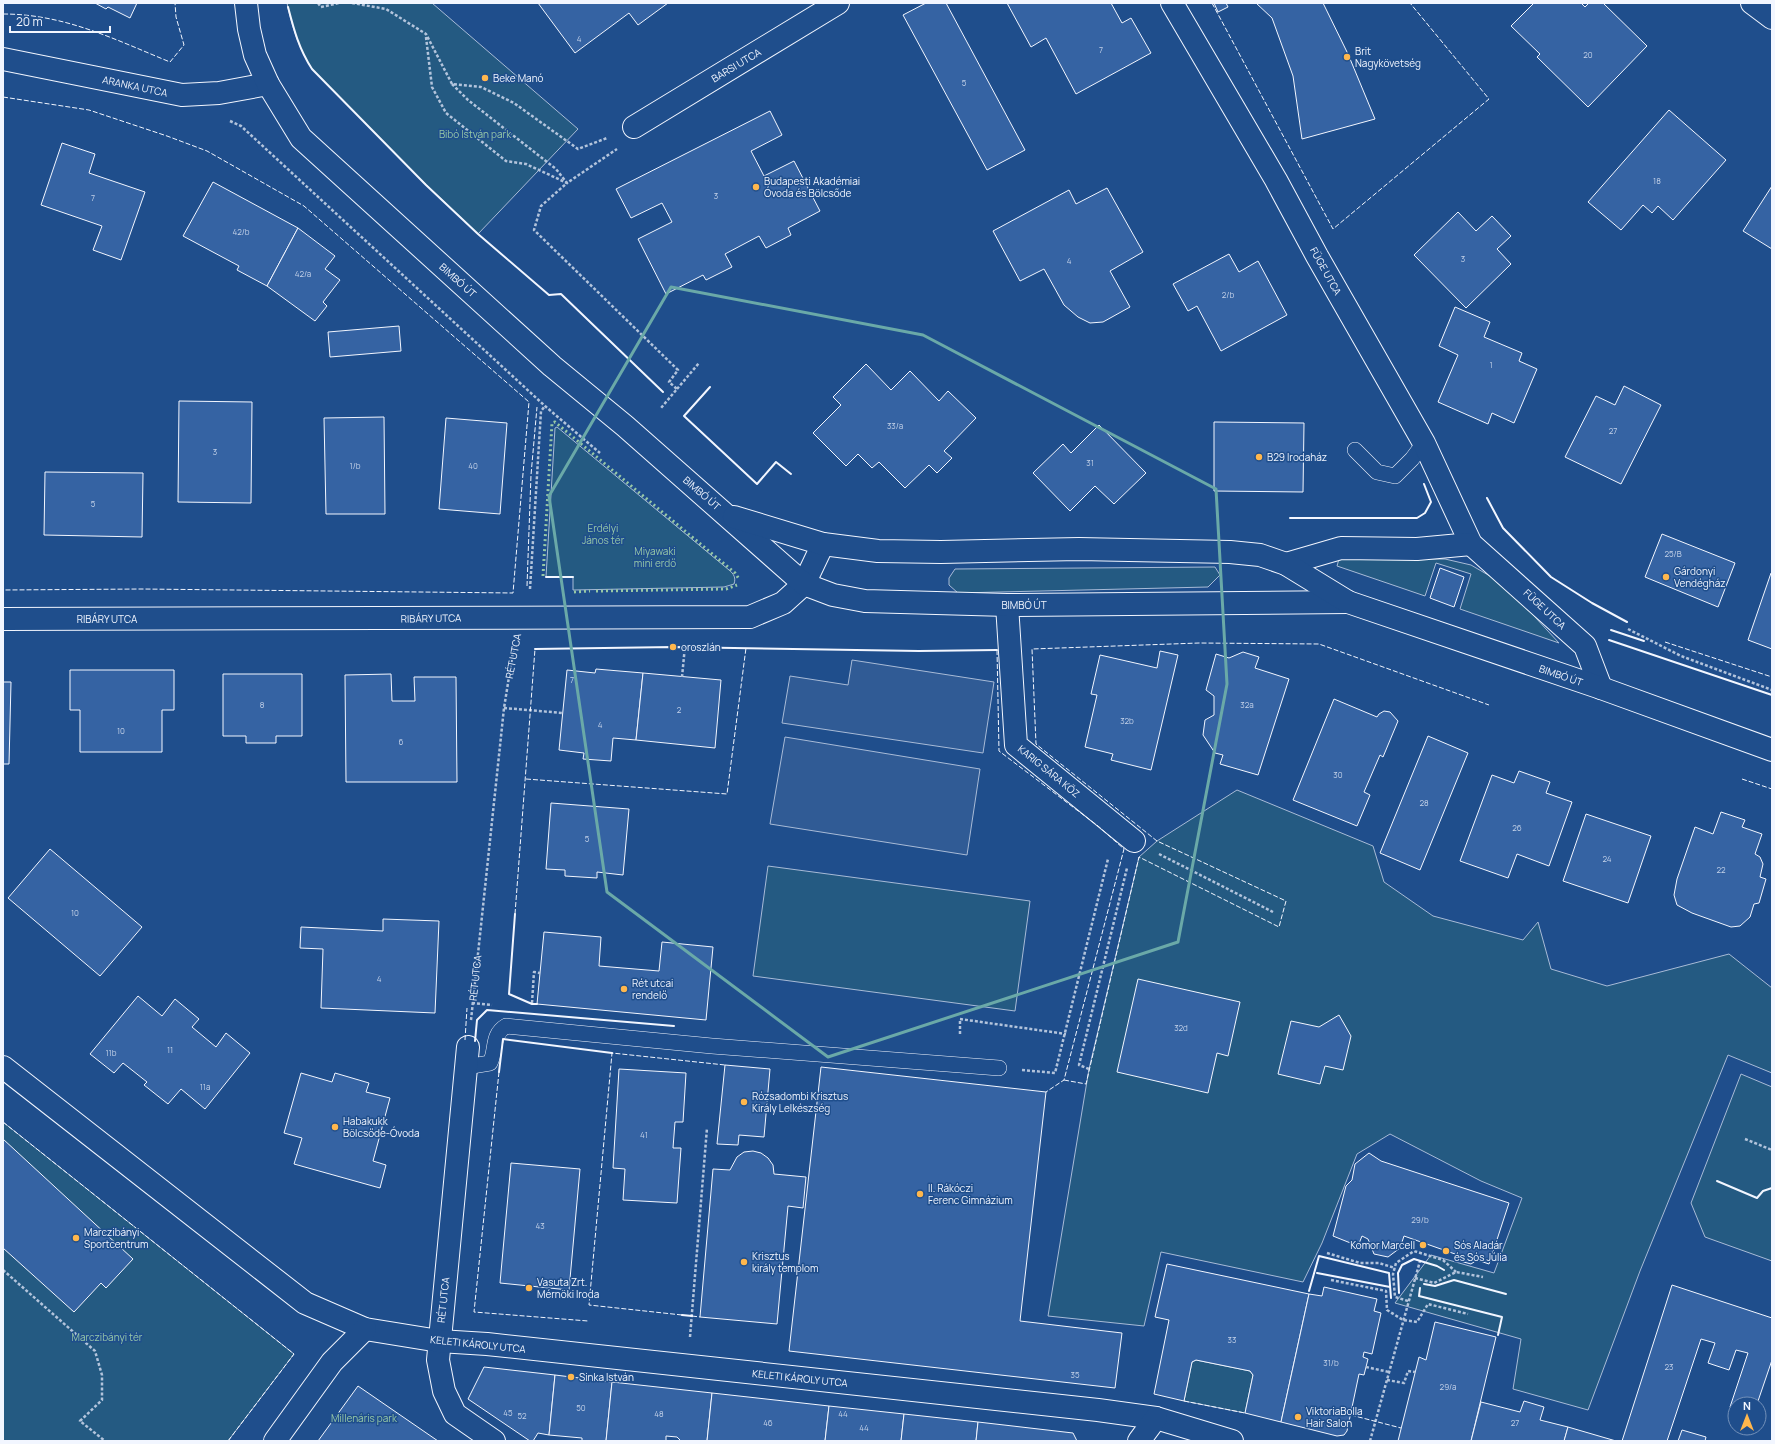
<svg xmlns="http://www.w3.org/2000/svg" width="1775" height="1444" font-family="Manrope,sans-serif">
<rect width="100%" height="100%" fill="#1f4e8c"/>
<g fill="#245a82" stroke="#a8bbd7">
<path d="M287 3H432L578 129 478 234 411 170 312 69C299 49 292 27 287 3Z"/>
<path d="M557 427 729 570C734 574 736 578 734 584L724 587 573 590V577H546L555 428Z"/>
<path d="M1339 559H1445L1471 565 1495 579 1510 590 1559 643 1460 609 1471 574 1436 563 1425 596 1337 566Z"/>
<path d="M1215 567 1220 575 1208 587 958 593 949 585V578L955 569Z"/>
<path d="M1237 790 1373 846 1384 882 1433 916 1523 940 1538 922 1551 969 1607 986 1729 954 1772 988V1073L1728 1055 1640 1271 1588 1410 1513 1389 1521 1339 1395 1303 1431 1255 1494 1273 1522 1198 1481 1181 1390 1134 1357 1154 1322 1243 1303 1282 1161 1252 1144 1326 1048 1316 1089 1069 1139 857 1157 841Z"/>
<path d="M768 866 1030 901 1015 1011 753 976Z"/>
<path d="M1741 1074 1772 1087V1261L1705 1237 1691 1203Z"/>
<path d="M3 1122 294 1354 228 1441H3Z"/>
<path d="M1196 1360 1250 1371 1253 1375 1245 1413 1184 1401 1192 1362Z"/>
</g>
<g fill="#305b95" stroke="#a8bbd7">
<path d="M852 660 994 682 983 753 782 723 790 676 848 685Z"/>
<path d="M785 737 980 769 967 855 770 824Z"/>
</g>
<g fill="#3563a3" stroke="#f2f6ff">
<path d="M95 3H137L130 18 108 7 106 9Z"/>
<path d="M538 3H668L638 25 629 13 575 53Z"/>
<path d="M926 3H946L1025 150 987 170 903 15Z"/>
<path d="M1007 3H1111L1122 23 1131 18 1151 53 1076 94 1046 38 1031 47Z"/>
<path d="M1214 3H1226L1228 7 1218 12Z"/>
<path d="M1256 3H1323L1348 54 1375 119 1302 139 1293 76 1272 18Z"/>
<path d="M1534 3H1581L1585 7 1589 3H1603L1647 46 1588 107 1537 57 1540 54 1511 26Z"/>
<path d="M1669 110 1726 160 1673 220 1658 206 1652 213 1643 205 1621 230 1588 202Z"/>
<path d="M770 111 782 135 751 151 764 176 794 161 820 211 788 228 791 235 766 248 759 236 725 254 732 267 706 280 703 275 666 294 638 239 672 222 662 203 631 218 616 189Z"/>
<path d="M62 143 95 154 89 173 145 192 121 260 93 250 102 226 41 205Z"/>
<path d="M213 182 298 228 267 286 237 270 239 266 183 236Z"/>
<path d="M1772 186V249L1743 231Z"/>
<path d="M1107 188 1143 252 1110 271 1130 307 1103 322 1090 323 1078 317 1064 305 1044 269 1020 281 993 231 1069 190 1076 204Z"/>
<path d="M1458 212 1476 231 1492 216 1511 236 1497 249 1511 264 1466 308 1414 255Z"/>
<path d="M298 228 335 256 325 269 340 280 323 302 327 306 315 321 267 286Z"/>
<path d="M1229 254 1239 272 1258 261 1287 315 1221 351 1197 306 1188 311 1173 284Z"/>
<path d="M1455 307 1490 322 1484 337 1522 353 1519 361 1537 369 1514 423 1492 413 1488 424 1438 402 1458 355 1439 346Z"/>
<path d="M399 326 401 351 330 357 328 332Z"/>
<path d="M866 364 891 390 910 371 939 401 948 391 976 418 944 451 952 458 937 473 929 465 905 488 879 462 872 468 858 454 846 466 813 433 841 405 833 397Z"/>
<path d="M1624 386 1661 405 1621 484 1565 457 1596 396 1615 405Z"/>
<path d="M179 401 252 402 251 503 178 502Z"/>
<path d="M384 417 385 514H326L324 418Z"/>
<path d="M446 418 507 423 500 514 439 509Z"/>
<path d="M1214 422 1304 423 1303 492 1214 491Z"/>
<path d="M1099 425 1146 473 1114 504 1095 486 1070 511 1033 473 1063 444 1071 453Z"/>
<path d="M45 472 143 473 142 537 44 535Z"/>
<path d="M1662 534 1735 563 1718 607 1645 577Z"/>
<path d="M1440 568 1464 577 1454 607 1430 598Z"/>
<path d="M1771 573 1772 574V649L1748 640Z"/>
<path d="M1160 651 1178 655 1151 770 1111 760 1113 754 1085 747 1097 695 1091 694 1100 655 1157 668Z"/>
<path d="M1243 652 1259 657 1255 668 1289 679 1258 775 1220 764 1223 755 1215 753 1203 735 1205 720 1214 715V696L1206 690 1216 654 1229 658Z"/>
<path d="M596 669 643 673 636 740 613 738 611 761 583 759 584 753 559 750 567 670 595 673Z"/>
<path d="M70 670H174V710H162V752H80V710H70Z"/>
<path d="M643 673 721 680 715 748 636 740Z"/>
<path d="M223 674H302V736H276V743H246V736H223Z"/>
<path d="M391 674 392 701H415L414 677H456L457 782H346L345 675Z"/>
<path d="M3 682H11L9 764H3Z"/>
<path d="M1334 699 1377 717 1379 714 1384 711 1390 712 1398 721 1383 757 1380 755 1364 792 1370 795 1357 826 1293 800Z"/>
<path d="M1428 736 1468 753 1420 870 1380 853Z"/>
<path d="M1519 771 1550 782 1546 793 1572 802 1549 866 1517 854 1508 878 1460 861 1492 775 1514 783Z"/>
<path d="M551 803 629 809 623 875 597 872V878L565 876V870L546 869Z"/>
<path d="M1721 812 1745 820 1742 827 1762 834 1755 854 1760 857 1763 864 1760 877 1766 879 1759 903 1754 904 1750 917 1740 926 1731 927 1692 913 1677 905 1674 895 1677 879 1695 827 1713 834Z"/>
<path d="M1586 814 1651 836 1628 903 1563 881Z"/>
<path d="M50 849 142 927 100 976 8 898Z"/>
<path d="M383 919 439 921 435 1013 321 1008 323 949 300 948 301 927 383 931Z"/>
<path d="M544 932 601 937 599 966 659 971 662 942 713 947 706 1020 537 1004Z"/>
<path d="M1138 979 1240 1002 1228 1056 1217 1053 1208 1093 1117 1072Z"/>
<path d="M138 996 162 1016 175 999 199 1019 192 1027 216 1047 226 1033 250 1053 205 1109 181 1089 168 1104 144 1085 147 1082 123 1063 114 1073 90 1054Z"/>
<path d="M1339 1015 1351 1036 1343 1070 1325 1066 1320 1084 1278 1074 1291 1021 1319 1027Z"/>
<path d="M725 1065 770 1069 764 1137 739 1135 738 1145 717 1144Z"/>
<path d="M821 1067 1046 1092 1020 1321 1122 1333 1115 1388 789 1351Z"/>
<path d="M619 1069 686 1073 683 1122H675L673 1148H681L677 1203 623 1200 625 1169 613 1168Z"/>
<path d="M301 1073 332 1082 335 1073 369 1083 366 1092 390 1098 373 1161 386 1165 380 1188 294 1164 302 1138 284 1133Z"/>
<path d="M3 1139 133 1259 106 1288 101 1283 74 1312 3 1248Z"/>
<path d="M753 1151 761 1153 768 1158 773 1165 774 1174 806 1177 803 1208 788 1206 777 1324 700 1317 713 1169 730 1170 737 1157 744 1152Z"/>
<path d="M1369 1153 1381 1161 1509 1203 1489 1264 1477 1260 1471 1264 1460 1261 1455 1254 1404 1236 1400 1248 1388 1257 1374 1254 1368 1239 1362 1236 1358 1246 1333 1236 1346 1186 1352 1180 1355 1164Z"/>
<path d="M511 1163 580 1169 569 1290 500 1283Z"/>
<path d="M1167 1264 1309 1294 1281 1422 1245 1413 1253 1375 1250 1371 1196 1360 1192 1362 1184 1401 1154 1394 1169 1320 1155 1317Z"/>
<path d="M1672 1285 1772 1318V1360L1757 1404H1735V1409L1730 1407 1748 1353 1736 1350 1729 1370 1708 1363 1715 1343 1701 1339 1667 1441H1622Z"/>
<path d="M1324 1287 1377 1299 1374 1311 1381 1313 1372 1354 1364 1352 1363 1357 1368 1359 1364 1375 1359 1374 1347 1431 1344 1435 1337 1436 1281 1422 1309 1294 1322 1296Z"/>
<path d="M1435 1322 1496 1337 1471 1441H1398L1419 1357 1426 1360Z"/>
<path d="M484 1367 555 1375 549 1435 538 1433 533 1441H530L468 1399Z"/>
<path d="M555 1375 612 1382 606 1441H582V1438L549 1435Z"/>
<path d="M612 1382 712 1393 707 1441H681L677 1437 666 1436V1441H606Z"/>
<path d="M358 1386 438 1441H318Z"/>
<path d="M712 1393 829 1406 825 1441H707Z"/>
<path d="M1524 1401 1544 1407 1540 1420 1568 1427 1564 1441H1471L1481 1402 1520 1412Z"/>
<path d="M829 1406 904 1414 901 1441H825Z"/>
<path d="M904 1414 978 1422 976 1441H901Z"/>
<path d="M978 1422 1073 1433 1077 1441H976Z"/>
<path d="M1568 1427 1616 1441H1564Z"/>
<path d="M1682 1430 1706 1437 1705 1441H1678Z"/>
</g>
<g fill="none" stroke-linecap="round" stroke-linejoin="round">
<g stroke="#f2f6ff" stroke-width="16">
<g id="service">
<path d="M1355 450 1377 472 1395 476 1412 459 1424 443"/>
<path d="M466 1067 490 1063C497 1050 491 1035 506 1026L712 1046 999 1068"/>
</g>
</g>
<g stroke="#f2f6ff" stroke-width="24">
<g id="minor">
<path d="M1172 3 1276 180 1317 256 1424 443 1471 544 1585 646 1601 688"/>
<path d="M1752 3 1772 18"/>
<path d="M3 59 182 95 219 93 268 84"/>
<path d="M634 127 838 3"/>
<path d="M1286 564 1341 548 1417 549 1471 544"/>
<path d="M1007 605 1016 745 1134 841"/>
<path d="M3 619 750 617 783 603 804 584 823 544"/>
<path d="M468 1047 438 1360 444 1391 455 1414 494 1441"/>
<path d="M3 1067 305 1303 365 1329 439 1341 487 1344 1098 1410 1156 1418 1232 1441"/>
<path d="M275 1441 332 1362 365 1329"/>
<path d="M1139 1441 1156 1418"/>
</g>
</g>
<g stroke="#f2f6ff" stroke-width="24">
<g id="tertiary">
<path d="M246 3 249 29 255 55 268 84 301 138 552 366 625 426 804 584 833 595 865 601 1007 605 1348 602"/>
<path d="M734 517 823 544 878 551 941 552 1079 549 1230 552 1260 555 1286 564 1348 602 1601 688 1772 750"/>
</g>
</g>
<g stroke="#b3c4dc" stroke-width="2.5" stroke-dasharray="3 2" stroke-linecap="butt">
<path d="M318 3 321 7 339 3"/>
<path d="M352 3 386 9 426 34 452 84 481 87 514 103 578 149 607 138"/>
<path d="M426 37 432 87 446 113 506 161 526 164 567 183 617 149"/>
<path d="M452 84 468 100 556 169 567 183 541 206 534 230 678 370 669 382 677 389 661 408"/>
<path d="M230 121 241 126 545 406 600 453"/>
<path d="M677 389 699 363"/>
<path d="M530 589 541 411 545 406"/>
<path d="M1628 629 1681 656 1772 690"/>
<path d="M682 677 685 646"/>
<path d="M504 708 563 713"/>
<path d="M1159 854 1273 912"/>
<path d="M472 1003 492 1005"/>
<path d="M532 1003 534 972 540 973"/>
<path d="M471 1020 504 708 514 646"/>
<path d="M960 1034V1019L1066 1034"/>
<path d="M1089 1069 1079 1065 1127 868"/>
<path d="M1022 1070 1055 1073 1108 859"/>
<path d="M1745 1139 1772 1150"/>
<path d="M1327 1253 1360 1263H1379L1395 1268"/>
<path d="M3 1270 95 1351 102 1375V1400L80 1421 105 1441"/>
<path d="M1415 1278 1434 1283 1456 1272 1483 1277"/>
<path d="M1331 1280 1386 1291 1387 1310 1403 1320 1417 1322 1428 1304 1468 1314"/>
<path d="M1408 1301 1395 1297 1393 1274 1396 1263 1414 1251 1443 1260 1456 1272"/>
<path d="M690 1337 707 1128"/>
<path d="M1366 1367 1389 1372"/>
<path d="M1387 1380 1404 1383 1408 1371 1415 1372"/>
<path d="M1370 1441 1420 1261"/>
</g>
<use href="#service" stroke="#1f4e8c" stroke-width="15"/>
<use href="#minor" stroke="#1f4e8c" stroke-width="22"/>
<use href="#tertiary" stroke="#1f4e8c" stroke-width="22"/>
<g stroke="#97c8a6" stroke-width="3" stroke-dasharray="2 3" stroke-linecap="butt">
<path d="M543 576 552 423 555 422 735 573 739 579"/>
<path d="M596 591 726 589 737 585"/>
<path d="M574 592 590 591"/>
</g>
<g stroke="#f2f6ff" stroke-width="1" stroke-dasharray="5 2" stroke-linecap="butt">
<path d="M1212 3 1333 229 1489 99 1410 3"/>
<path d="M3 14C64 14 114 39 170 62L184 45 176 17 175 3"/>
<path d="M3 97 89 110 167 136 207 151 304 206 529 402 513 593 142 589 3 590"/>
<path d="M527 586 531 475 537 407"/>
<path d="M1665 642 1772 677"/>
<path d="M997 650 999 751 1098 826 1124 849 1064 1080 1046 1092"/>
<path d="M526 779 727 794 746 648"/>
<path d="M1742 779 1772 789"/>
<path d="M515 914 535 649"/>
<path d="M465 1040 467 1008"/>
<path d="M499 1072 474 1312 588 1321"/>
<path d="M1064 1080 1086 1084 1139 857 1279 927 1286 901 1157 841 1036 744 1032 649 1199 643 1319 644 1489 705"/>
<path d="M3 1122 294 1354 228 1441"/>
<path d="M682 1315 589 1305 612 1053 725 1065"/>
<path d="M692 1316 700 1317"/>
<path d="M1184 1401 1245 1413"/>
<path d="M1351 1415 1401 1428"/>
</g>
<g stroke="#f2f6ff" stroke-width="2">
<path d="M288 7C294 30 299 49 312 69L426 185 478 234 549 295 561 294 663 392"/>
<path d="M710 387 684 416 757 484 776 462 791 474"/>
<path d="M1487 498 1503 528 1551 577 1592 603 1627 622"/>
<path d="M1290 518H1417L1425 513 1431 502 1424 484"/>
<path d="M546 577H573"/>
<path d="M1611 630 1644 641"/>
<path d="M1609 640 1772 695"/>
<path d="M535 649 673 647 919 651 997 650"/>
<path d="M515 914 509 994 532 1004H537"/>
<path d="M475 1041 477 1020 487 1010 674 1026"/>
<path d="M499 1072 503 1039 612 1053"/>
<path d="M1717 1181 1757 1198 1763 1191 1772 1188"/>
<path d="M1317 1273 1390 1287"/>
<path d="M1424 1284 1435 1286 1454 1280 1506 1294"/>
<path d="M1420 1288 1419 1296 1502 1317 1498 1335"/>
<path d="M1309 1291 1319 1256 1389 1273 1391 1298"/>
<path d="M1399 1293 1398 1273 1402 1265 1414 1259 1437 1266 1444 1270"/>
<path d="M682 1315 692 1316"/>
</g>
</g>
<path fill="none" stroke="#6aa9a8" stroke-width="3" stroke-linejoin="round" d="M671 287 923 335 1216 489 1227 684 1178 942 828 1057 607 892 549 496Z"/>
<g fill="#ffb74d" stroke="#1f4e8c" stroke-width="1.5">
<circle cx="1347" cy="57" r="4"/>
<circle cx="485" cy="78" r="4"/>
<circle cx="756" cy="187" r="4"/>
<circle cx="1259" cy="457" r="4"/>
<circle cx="1666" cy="577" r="4"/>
<circle cx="673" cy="647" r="4"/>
<circle cx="624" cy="989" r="4"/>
<circle cx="744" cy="1102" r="4"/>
<circle cx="335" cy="1127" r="4"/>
<circle cx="920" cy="1194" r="4"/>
<circle cx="76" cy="1238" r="4"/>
<circle cx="1423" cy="1245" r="4"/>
<circle cx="1446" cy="1251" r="4"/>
<circle cx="744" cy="1262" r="4"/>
<circle cx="529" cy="1288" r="4"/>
<circle cx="571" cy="1377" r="4"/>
<circle cx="1298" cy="1417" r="4"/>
</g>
<g text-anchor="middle" stroke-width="3" stroke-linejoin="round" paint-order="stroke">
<g font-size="8" fill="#c3d1e8">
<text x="579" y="42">4</text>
<text x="1101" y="53">7</text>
<text x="1588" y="58">20</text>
<text x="964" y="86">5</text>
<text x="1657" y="184">18</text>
<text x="716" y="199">3</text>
<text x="93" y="201">7</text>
<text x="241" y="235">42/b</text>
<text x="1463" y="262">3</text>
<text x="1069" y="264">4</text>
<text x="303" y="277">42/a</text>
<text x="1228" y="298">2/b</text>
<text x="1491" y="368">1</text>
<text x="895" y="429">33/a</text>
<text x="1613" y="434">27</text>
<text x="215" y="455">3</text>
<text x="1090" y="466">31</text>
<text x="355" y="469">1/b</text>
<text x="473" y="469">40</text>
<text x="93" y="507">5</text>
<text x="1673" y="557">25/B</text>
<text x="572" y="683">7</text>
<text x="262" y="708">8</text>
<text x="1247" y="708">32a</text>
<text x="679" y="713">2</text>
<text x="1127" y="724">32b</text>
<text x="600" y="728">4</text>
<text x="121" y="734">10</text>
<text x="401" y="745">6</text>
<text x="1338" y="778">30</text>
<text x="1424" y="806">28</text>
<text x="1517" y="831">26</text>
<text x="587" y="842">5</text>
<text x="1607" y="862">24</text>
<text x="1721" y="873">22</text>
<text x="75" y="916">10</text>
<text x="379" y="982">4</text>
<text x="1181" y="1031">32d</text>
<text x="170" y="1053">11</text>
<text x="111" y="1056">11b</text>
<text x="205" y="1090">11a</text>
<text x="644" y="1138">41</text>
<text x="1420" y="1223">29/b</text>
<text x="540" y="1229">43</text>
<text x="1232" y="1343">33</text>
<text x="1331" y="1366">31/b</text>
<text x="1669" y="1370">23</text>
<text x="1075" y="1378">35</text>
<text x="1448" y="1390">29/a</text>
<text x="581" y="1411">50</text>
<text x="508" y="1416">45</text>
<text x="659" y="1417">48</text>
<text x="843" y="1417">44</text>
<text x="522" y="1419">52</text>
<text x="768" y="1426">46</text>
<text x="1515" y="1426">27</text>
<text x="864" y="1431">44</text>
</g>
<g font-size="10" fill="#f2f6ff" stroke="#1f4e8c" text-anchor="start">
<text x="1355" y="55">Brit<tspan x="1355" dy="12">Nagykövetség</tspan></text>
<text x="493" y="82">Beke Manó</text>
<text x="764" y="185">Budapesti Akadémiai<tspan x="764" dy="12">Óvoda és Bölcsőde</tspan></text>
<text x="1267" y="461">B29 Irodaház</text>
<text x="1674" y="575">Gárdonyi<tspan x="1674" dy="12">Vendégház</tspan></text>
<text x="681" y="651">oroszlán</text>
<text x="632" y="987">Rét utcai<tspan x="632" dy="12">rendelő</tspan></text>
<text x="752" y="1100">Rózsadombi Krisztus<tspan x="752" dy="12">Király Lelkészség</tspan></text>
<text x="343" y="1125">Habakukk<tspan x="343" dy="12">Bölcsőde-Óvoda</tspan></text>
<text x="928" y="1192">II. Rákóczi<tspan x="928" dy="12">Ferenc Gimnázium</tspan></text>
<text x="84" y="1236">Marczibányi<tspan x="84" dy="12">Sportcentrum</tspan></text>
<text x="1415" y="1249" text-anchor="end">Komor Marcell</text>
<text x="1454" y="1249">Sós Aladár<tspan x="1454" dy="12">és Sós Júlia</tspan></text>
<text x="752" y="1260">Krisztus<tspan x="752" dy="12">király templom</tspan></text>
<text x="537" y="1286">Vasuta Zrt.<tspan x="537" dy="12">Mérnöki Iroda</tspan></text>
<text x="579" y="1381">Sinka István</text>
<text x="1306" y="1415">ViktoriaBolla<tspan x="1306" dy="12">Hair Salon</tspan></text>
</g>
<g font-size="10" fill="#f2f6ff" stroke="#1f4e8c">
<text transform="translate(736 65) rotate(-31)" y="4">BARSI UTCA</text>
<text transform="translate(135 86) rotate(12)" y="4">ARANKA UTCA</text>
<text transform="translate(1326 271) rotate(61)" y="4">FÜGE UTCA</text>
<text transform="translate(458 280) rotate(42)" y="4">BIMBÓ ÚT</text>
<text transform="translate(702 493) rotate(41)" y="4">BIMBÓ ÚT</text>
<text x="1024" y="609">BIMBÓ ÚT</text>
<text transform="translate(1545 609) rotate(43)" y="4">FÜGE UTCA</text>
<text transform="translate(431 618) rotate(-1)" y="4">RIBÁRY UTCA</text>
<text x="107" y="623">RIBÁRY UTCA</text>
<text transform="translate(513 656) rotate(-79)" y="4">RÉT UTCA</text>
<text transform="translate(1561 675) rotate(19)" y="4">BIMBÓ ÚT</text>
<text transform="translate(1049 771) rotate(39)" y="4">KARIG SÁRA KÖZ</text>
<text transform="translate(475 978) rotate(-84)" y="4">RÉT UTCA</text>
<text transform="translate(443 1300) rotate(-84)" y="4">RÉT UTCA</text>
<text transform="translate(478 1344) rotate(6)" y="4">KELETI KÁROLY UTCA</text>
<text transform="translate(800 1378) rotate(6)" y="4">KELETI KÁROLY UTCA</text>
</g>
<g font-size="10" fill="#97c8a6" stroke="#1f4e8c">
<text x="475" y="138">Bibó István park</text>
<text x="603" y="532">Erdélyi<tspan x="603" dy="12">János tér</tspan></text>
<text x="655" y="555">Miyawaki<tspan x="655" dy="12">mini erdő</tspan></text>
<text x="107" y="1341">Marczibányi tér</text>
<text x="364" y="1422">Millenáris park</text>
</g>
</g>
<rect width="1775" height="1444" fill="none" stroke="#f2f6ff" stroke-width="8"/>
<g transform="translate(1747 1416)"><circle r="19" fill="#1f4e8c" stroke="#7391ba"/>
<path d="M0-3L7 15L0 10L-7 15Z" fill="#ffb74d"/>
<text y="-6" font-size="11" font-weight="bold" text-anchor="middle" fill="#f2f6ff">N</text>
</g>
<path d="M10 26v6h100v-6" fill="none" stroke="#f2f6ff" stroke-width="2"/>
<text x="16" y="26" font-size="12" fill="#f2f6ff" stroke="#1f4e8c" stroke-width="3" paint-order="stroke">20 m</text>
</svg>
